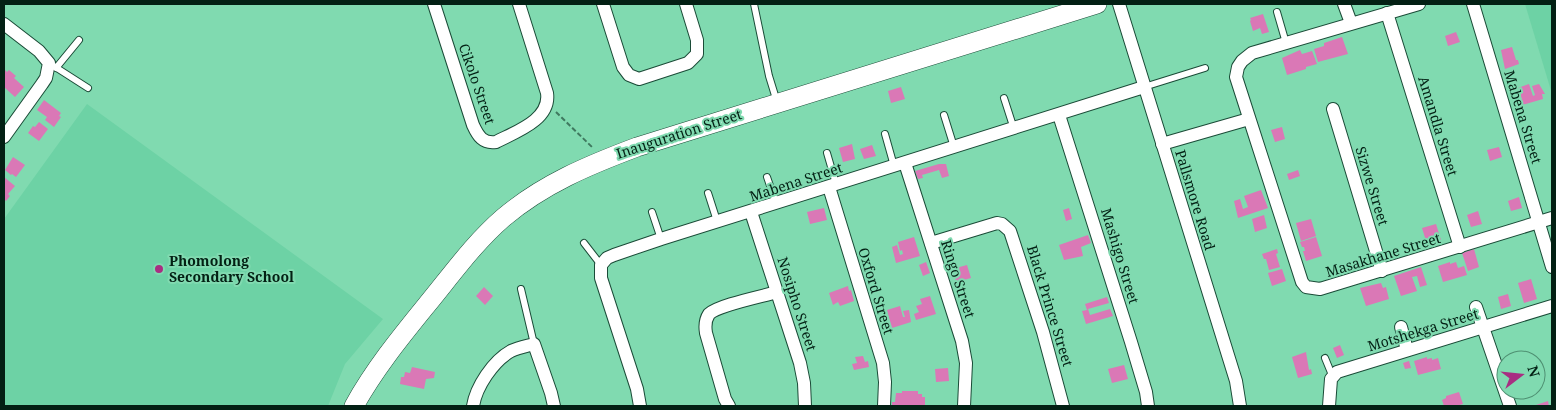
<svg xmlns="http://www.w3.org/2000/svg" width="1556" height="410" font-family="'Noto Serif',serif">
<rect width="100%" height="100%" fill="#80dab0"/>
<g fill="#6dd2a5">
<path d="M1525 4H1552V94Z"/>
<path d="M87 104 383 319 345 364 328 406H4V219Z"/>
</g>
<g fill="#da78b6">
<path d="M1263 14 1269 32 1262 34 1260 28 1253 31 1250 21 1251 20 1250 18Z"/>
<path d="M1456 32 1460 42 1448 46 1445 36Z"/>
<path d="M1342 37 1348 54 1318 62 1314 49 1324 46V43Z"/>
<path d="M1512 47 1516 60H1518L1519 64 1505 69 1501 50Z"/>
<path d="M1300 50 1302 54 1312 51 1317 64 1306 67V69L1287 75 1282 58Z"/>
<path d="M5 70 7 72 9 70 16 76 14 78 24 87 15 97 4 87Z"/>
<path d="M1529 84 1533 96 1535 95 1532 86 1539 84 1545 94H1542L1543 99 1515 107 1513 100 1519 98V100L1522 99 1518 88Z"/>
<path d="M901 87 905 99 891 103 888 91Z"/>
<path d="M44 100 61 113 59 116 61 117 54 127 45 120 47 117 37 110Z"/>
<path d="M39 122 48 129 39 141 28 133 33 126 35 127Z"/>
<path d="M1282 127 1285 139 1275 142 1271 130Z"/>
<path d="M852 144 855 159 843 162 839 148Z"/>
<path d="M872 145 876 156 864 159 860 149Z"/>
<path d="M1499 147 1502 157 1490 161 1487 150Z"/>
<path d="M13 157 25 165 16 177 12 174 11 175 5 170Z"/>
<path d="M939 164H946L949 176 942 178 939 170 922 175 923 178 918 179 915 171Z"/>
<path d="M1298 170 1300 176 1289 180 1287 174Z"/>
<path d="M4 177 15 186 8 194 10 196 6 201 4 199Z"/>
<path d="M1261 190 1268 208 1238 218 1234 201 1240 199 1243 209 1248 207 1244 196Z"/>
<path d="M1519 197 1522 208 1511 211 1508 201Z"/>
<path d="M824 208 827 220 810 224 807 212Z"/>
<path d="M1069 208 1072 219 1066 221 1063 210Z"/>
<path d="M1478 211 1482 224 1471 227 1467 215Z"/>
<path d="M1264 215 1267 228 1255 232 1252 219Z"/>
<path d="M1311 219 1316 236 1301 241 1296 223Z"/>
<path d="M1436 224 1441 240 1427 244 1422 228Z"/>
<path d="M1088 235 1091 243 1081 247 1083 256 1064 260 1059 245Z"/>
<path d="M914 237 920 256 896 263 892 247 897 245 900 255 903 254 902 250 900 251 898 242Z"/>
<path d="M1316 237 1322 256 1306 261 1303 251H1305L1304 247H1302L1300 242Z"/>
<path d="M1277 249 1278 253 1276 254 1280 267 1269 270 1266 259H1264L1262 254Z"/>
<path d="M1474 249 1479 267 1468 271 1462 253Z"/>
<path d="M926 262 930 273 923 276 919 265Z"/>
<path d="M1450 262V264L1456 262 1458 268 1464 266 1467 275 1443 282 1438 266Z"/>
<path d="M967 265 971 278 956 282 955 277 952 278V269Z"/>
<path d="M1421 267 1427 285 1420 287 1417 276 1412 277 1417 291 1401 296 1394 276Z"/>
<path d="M1282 269 1286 281 1272 286 1268 273Z"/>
<path d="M1531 279 1537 299 1524 303 1518 283Z"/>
<path d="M1381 283 1383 288 1386 287 1389 299 1366 306 1360 288Z"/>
<path d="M848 286 849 291 851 290 854 301 840 306 838 302 833 305 829 293Z"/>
<path d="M484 287 493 296 485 305 476 296Z"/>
<path d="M1508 294 1511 306 1501 309 1498 297Z"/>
<path d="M930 296 936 314 916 320 914 314 919 312 916 306 922 304 920 299Z"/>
<path d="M1107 297 1109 303 1088 309 1090 315 1110 309 1113 316 1086 324 1082 311 1087 310 1085 304Z"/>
<path d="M900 306 903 317H905L903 311 909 310 911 322 892 328 887 310Z"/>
<path d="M1340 345 1344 355 1337 358 1333 348Z"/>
<path d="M1306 352 1309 370 1311 369 1312 374 1298 378 1292 357Z"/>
<path d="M863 356 865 362 868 361 869 367 854 370 852 364 857 363 855 357Z"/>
<path d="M1427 357V359L1432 358V360L1438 358 1441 369 1418 375 1414 361Z"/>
<path d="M1409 361 1411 368 1405 369 1403 363Z"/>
<path d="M1124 365 1128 379 1112 383 1108 369Z"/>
<path d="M412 367 435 372 434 378 426 379 424 389 400 384 401 377H404L405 372 410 373Z"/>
<path d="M948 368 949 381 936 382 935 369Z"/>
<path d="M902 391H918V394H922V397H925V406H892V402H895L896 393H902Z"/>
<path d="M1459 392 1463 404 1456 406H1444L1442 400 1446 398V396Z"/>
<path d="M1548 401 1549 406H1533Z"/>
</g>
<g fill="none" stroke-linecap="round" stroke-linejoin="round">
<g stroke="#1a4b37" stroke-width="8">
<g id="lane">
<path d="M754 4 769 76 777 102"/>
<path d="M1277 12 1286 43"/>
<path d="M49 63 88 88"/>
<path d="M56 68 79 40"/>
<path d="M1144 87 1205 68"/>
<path d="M1004 98 1014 129"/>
<path d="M944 115 954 147"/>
<path d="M885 134 894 166"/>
<path d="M827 153 836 184"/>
<path d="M767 177 776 203"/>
<path d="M708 193 717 221"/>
<path d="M652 212 661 239"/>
<path d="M584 243 601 265"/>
<path d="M521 289 534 344"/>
<path d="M1325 358 1332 375"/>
</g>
</g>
<g stroke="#1a4b37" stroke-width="14">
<g id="street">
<path d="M434 4 473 125C478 136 483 144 496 142 515 132 551 120 547 93L519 4"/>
<path d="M603 4 623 67 629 75 639 79 688 63 697 54V40L686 4"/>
<path d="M1119 4 1236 381 1240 406"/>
<path d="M1344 4 1351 23"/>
<path d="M1419 4 1252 53 1242 61 1238 67 1236 77 1302 282 1306 287 1320 289 1552 218"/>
<path d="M1473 4 1552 267"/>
<path d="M1387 13 1460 247"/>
<path d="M4 24 39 51 49 63 46 78 42 84 4 137"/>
<path d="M1333 109 1382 271"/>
<path d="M1059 115 1131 342 1146 392 1148 406"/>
<path d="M1162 144 1249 119"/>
<path d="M905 163 962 341 966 363 964 406"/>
<path d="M829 187 883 363 885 382 884 406"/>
<path d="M751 212 800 363 804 383 805 406"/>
<path d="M931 243 997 223 1002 224 1010 231 1043 332 1063 406"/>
<path d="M1476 307 1510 406"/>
<path d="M1401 327 1407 350"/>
<path d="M473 406C476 387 493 361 511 351 518 348 527 346 534 344L551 393 554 406"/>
<path d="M640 406 637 389 601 278V265L607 258 614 255 661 239 1144 87"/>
<path d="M729 406 725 399 706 333C705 327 705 320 709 314 718 305 764 296 777 292"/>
<path d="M1329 406 1331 379 1337 372 1552 306"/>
</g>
</g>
<g stroke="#1a4b37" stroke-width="20">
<path id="secondary" d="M354 406C374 370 399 339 425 307 450 277 473 244 503 218 543 184 589 165 637 147L1097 4"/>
</g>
<path stroke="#3f795f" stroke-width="2" stroke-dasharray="5 2.5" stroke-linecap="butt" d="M556 112 592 147"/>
<use href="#lane" stroke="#fff" stroke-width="6"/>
<use href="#street" stroke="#fff" stroke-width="12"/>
<use href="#secondary" stroke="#fff" stroke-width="19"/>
</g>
<circle fill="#a82e82" stroke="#80dab0" stroke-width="2" cx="159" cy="269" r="5"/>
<g text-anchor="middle" stroke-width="4" stroke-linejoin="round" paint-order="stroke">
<g font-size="14" fill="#032014" stroke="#80dab0">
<text transform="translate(477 84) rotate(71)" y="5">Cikolo Street</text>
<text transform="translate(1523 117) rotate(73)" y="5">Mabena Street</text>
<text transform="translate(1438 126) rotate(73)" y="5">Amandla Street</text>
<text transform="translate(679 134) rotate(-18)" y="5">Inauguration Street</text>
<text transform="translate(796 182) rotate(-18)" y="5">Mabena Street</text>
<text transform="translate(1372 186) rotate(73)" y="5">Sizwe Street</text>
<text transform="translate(1195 200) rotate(73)" y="5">Pallsmore Road</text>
<text transform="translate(1383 255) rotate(-17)" y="5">Masakhane Street</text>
<text transform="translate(1120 256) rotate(73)" y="5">Mashigo Street</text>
<text transform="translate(958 279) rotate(72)" y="5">Ringo Street</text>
<text transform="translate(876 291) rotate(73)" y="5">Oxford Street</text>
<text transform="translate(797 304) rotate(72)" y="5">Nosipho Street</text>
<text transform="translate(1050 306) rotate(73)" y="5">Black Prince Street</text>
<text transform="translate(1423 330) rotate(-17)" y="5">Motshekga Street</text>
</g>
<g font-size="14" font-weight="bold" fill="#032014" stroke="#80dab0" text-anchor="start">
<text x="169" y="266">Phomolong<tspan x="169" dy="16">Secondary School</tspan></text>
</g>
</g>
<rect width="1556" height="410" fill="none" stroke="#032014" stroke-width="10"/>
<g transform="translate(1521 375) rotate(74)"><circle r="24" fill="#80dab0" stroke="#4e9072"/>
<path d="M0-4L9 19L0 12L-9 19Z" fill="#a82e82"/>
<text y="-8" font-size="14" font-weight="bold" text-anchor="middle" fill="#032014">N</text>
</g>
</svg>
